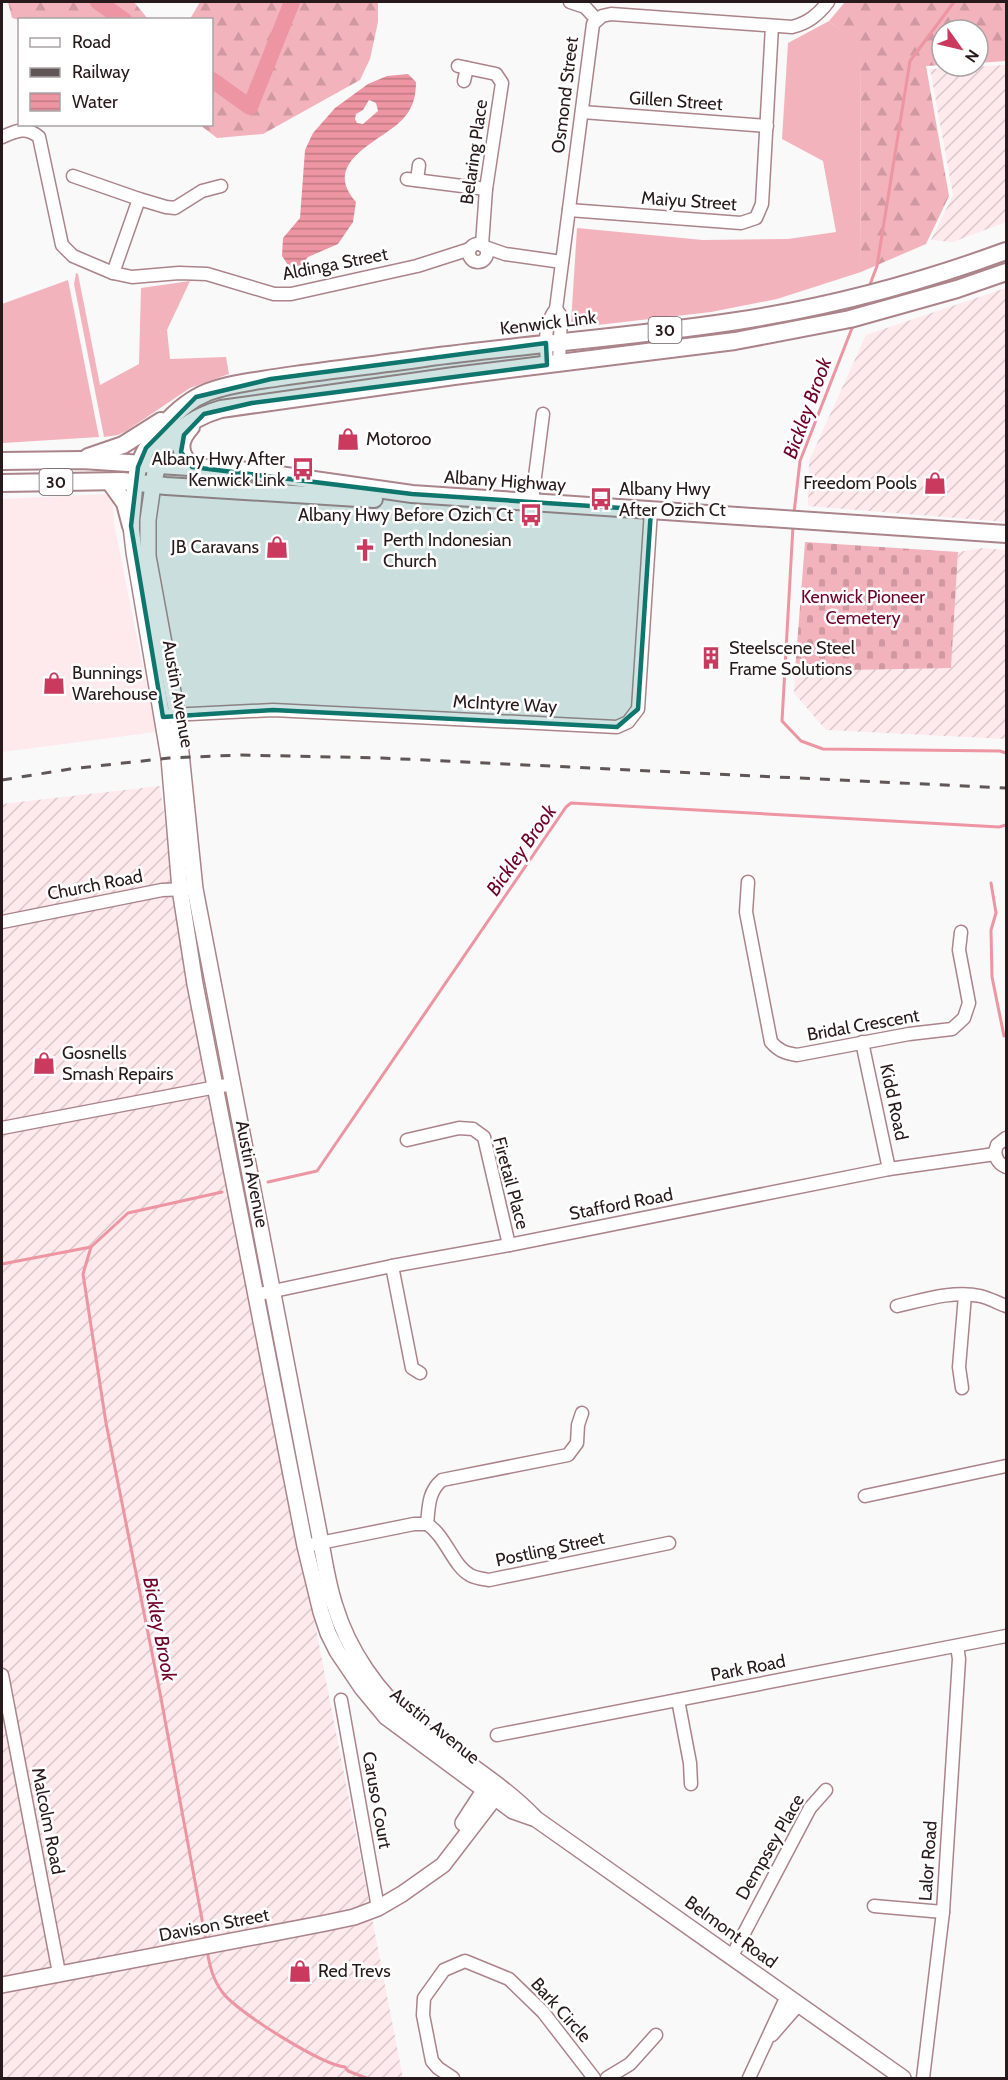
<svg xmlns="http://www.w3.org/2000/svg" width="1008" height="2080" font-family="Cabin,sans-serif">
<defs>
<pattern id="industrial-furrows" width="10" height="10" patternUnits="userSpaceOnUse" patternTransform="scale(1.5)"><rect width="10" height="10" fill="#fee9ec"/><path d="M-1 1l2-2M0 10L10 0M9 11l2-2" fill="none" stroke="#dac7ca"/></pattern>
<pattern id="forest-firs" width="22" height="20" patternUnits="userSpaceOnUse" patternTransform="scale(1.5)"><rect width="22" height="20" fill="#f2b3bc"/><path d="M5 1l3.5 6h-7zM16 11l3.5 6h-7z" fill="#d099a1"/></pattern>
<pattern id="cemetery-stones" width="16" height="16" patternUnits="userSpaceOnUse" patternTransform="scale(1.5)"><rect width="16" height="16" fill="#f2b3bc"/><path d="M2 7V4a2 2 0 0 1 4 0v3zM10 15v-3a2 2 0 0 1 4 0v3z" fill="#d099a1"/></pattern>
<pattern id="water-rules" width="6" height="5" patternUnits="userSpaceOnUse" patternTransform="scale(1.5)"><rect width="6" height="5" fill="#ed95a2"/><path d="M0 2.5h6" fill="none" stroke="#c07983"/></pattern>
</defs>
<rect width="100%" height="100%" fill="#f9f9f9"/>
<path fill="#fee9ec" d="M106 494 113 502 114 524 156 732 2 752V499Z"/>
<g fill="url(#industrial-furrows)">
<path d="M1006 65V222L953 242 931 240 953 195 930 69Z"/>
<path d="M1006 288V522L808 506 809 461 866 335Z"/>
<path d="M983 548 1006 550V739L826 730 794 693 795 671 951 667 958 552Z"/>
<path d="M160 786 180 927 403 2078H2V804Z"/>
</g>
<g fill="#f2b3bc">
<path d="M829 21 860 45 861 272 777 299 711 312 580 327 571 323 577 228 703 240 788 239 836 232 823 161 782 139 788 43Z"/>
<path d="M76 273 78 274 100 385 139 364 141 288 190 281 167 330 170 359 226 357 229 374 190 388 126 431 118 435 104 437 74 284Z"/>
<path d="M68 280 99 437 3 443 2 304Z"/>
</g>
<g fill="url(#forest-firs)">
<path d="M8 2H134L148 19 19 20 12 18Z"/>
<path d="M200 2H378V22L370 59 360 80 263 134 217 138 200 125 212 124V20L190 19Z"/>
<path d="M845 2H1006V61L978 63V30H942V65L926 66 949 196 926 244 861 272 860 46 829 21Z"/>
</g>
<path fill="url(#cemetery-stones)" d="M805 542 958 552 951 668 795 671Z"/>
<path fill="url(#water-rules)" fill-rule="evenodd" d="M408 74 416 82C416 96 413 109 402 120 380 142 320 162 356 202L353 222 338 244 308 257 301 265 290 268 282 256 283 238 300 218 305 150 313 133 335 108 368 84 387 76ZM369 100 376 103 378 111 363 124 357 123 355 119 356 114 363 110Z"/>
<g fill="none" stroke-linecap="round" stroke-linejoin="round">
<g stroke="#ed95a2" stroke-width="3">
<path d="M869 287 877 266 910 61 954 2"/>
<path d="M794 513 800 461 854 323"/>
<path d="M793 526 782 721 801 741 823 749 1000 751 1006 753"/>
<path d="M991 883 996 913 991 930 992 977 1004 1036"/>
<path d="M268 1182 317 1171 566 807 571 803 999 827 1006 825"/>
<path d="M2 1264 91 1247"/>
<path d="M206 1941 160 1693 106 1423 83 1274 91 1247 128 1213 222 1192"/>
<path d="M207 1951C210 1967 213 1980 223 1993 237 2012 322 2065 345 2067L348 2071 366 2078"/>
</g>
<g stroke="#ed95a2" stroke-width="16">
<path d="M98 2 124 20"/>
<path d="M212 80 250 107 292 2"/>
</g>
<g stroke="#aa8489" stroke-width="15">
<g id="minor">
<path d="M570 2 585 7 596 19"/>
<path d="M458 66 496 74 502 83 486 189 482 245"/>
<path d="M464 81 467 68"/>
<path d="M582 112 767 126"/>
<path d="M2 137C16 131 26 126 39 137L62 245 73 256 113 273 132 277 179 273 207 274 274 294H291L417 266 470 249"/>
<path d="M73 176 139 199 166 207 175 208 202 191 221 186"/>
<path d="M407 179 486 189"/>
<path d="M417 180 419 165"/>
<path d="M569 210 741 223 756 218 762 204 772 26"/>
<circle cx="478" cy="253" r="9"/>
<path d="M485 247 505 254 562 262"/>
<path d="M113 273 139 199"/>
<path d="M556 309 561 316 559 363"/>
<path d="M547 365C546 345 543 325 556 309L593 24 602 16 611 14 792 27C808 23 818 15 828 2"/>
<path d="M531 508 543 414"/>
<path d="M170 715 273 710 617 727 628 722 638 709 651 510"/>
<path d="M748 882 746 912 771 1042C779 1051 785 1053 797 1055L909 1034 952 1029 964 1018 969 1003 959 950 961 932"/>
<path d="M2 922 162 890 188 889"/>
<path d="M862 1042 889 1169"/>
<path d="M2 1128 232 1084"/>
<path d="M1006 1138 997 1145C993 1155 997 1163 1006 1167"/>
<path d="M407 1140 459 1128 473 1129 484 1137 509 1245"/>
<path d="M392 1266 412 1368 420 1373"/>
<path d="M255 1295 392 1266 509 1245 889 1169 995 1154"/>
<path d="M897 1306C923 1300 954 1290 980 1296 989 1298 998 1303 1006 1306"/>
<path d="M962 1388 959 1367 965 1295"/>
<path d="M865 1496 1006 1466"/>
<path d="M427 1524C446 1536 453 1566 470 1575 475 1578 483 1579 489 1580L669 1543"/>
<path d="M305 1546 414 1524H427C429 1506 428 1492 442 1480L568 1455 577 1443 578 1425 582 1413"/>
<path d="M2 1675 59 1973"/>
<path d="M341 1700 378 1908"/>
<path d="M678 1700 690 1763 691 1784"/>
<path d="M497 1735 1006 1636"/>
<path d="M874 1906 943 1912"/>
<path d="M732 1956 810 1808 826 1790"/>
<path d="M772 2035 799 2004"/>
<path d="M453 2078 438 2068 432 2061 423 2015 424 1998 444 1970 465 1961 509 1979 543 2012 594 2078"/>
<path d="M607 2078 630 2064 656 2035"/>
<path d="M749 2078 787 1996"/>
<path d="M923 2078 943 1912 959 1659 957 1646"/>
</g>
</g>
<g stroke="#aa8489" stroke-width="18">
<g id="major">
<path d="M135 483 131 526 134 552 169 758 180 889 195 984 305 1546 321 1612 328 1633 337 1651 362 1688 386 1717 513 1811 533 1818"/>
<path d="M153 485 148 520V556L177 714 195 889 321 1543C325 1564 328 1585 335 1606 348 1650 378 1693 413 1722 453 1756 500 1781 536 1819L903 2078"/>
<path d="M463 1823 489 1783"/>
<path d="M2 1985 326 1923 354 1917 378 1908 402 1894 443 1865 499 1792"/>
</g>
</g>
<g stroke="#aa8489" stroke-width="20">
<g id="highway">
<path d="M191 427C178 441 178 453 192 467"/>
<path d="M88 457 123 445 161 421"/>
<path d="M2 461 82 460 251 471 412 494 1006 534"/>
<path d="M137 473C144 441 178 404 208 392 231 383 257 381 281 377 329 370 376 365 424 358 528 344 633 337 737 321 829 307 919 283 1006 251"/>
<path d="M155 475C162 439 187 419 221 409L454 376 735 341 850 319 957 289 1006 272"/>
<path d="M110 482 125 503 131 526"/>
<path d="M2 483 122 481 166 486 374 499"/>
</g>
</g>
<use href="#minor" stroke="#fff" stroke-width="12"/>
<use href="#major" stroke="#fff" stroke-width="15"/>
<use href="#highway" stroke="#fff" stroke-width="16"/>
<path stroke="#605657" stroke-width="3" stroke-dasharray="10 10" stroke-linecap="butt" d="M2 780 70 769 169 758 241 755 382 758 1006 788"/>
</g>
<path fill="#0f766e" fill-opacity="0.2" stroke="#0f766e" stroke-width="4.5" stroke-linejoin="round" d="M546 343 547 365 252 403 204 414 184 435 181 452 192 467 412 494 651 510 638 709 617 727 273 710 163 717 131 526 138 467 146 448 196 397 271 379Z"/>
<defs>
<g id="shop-bare" transform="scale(1.8)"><path d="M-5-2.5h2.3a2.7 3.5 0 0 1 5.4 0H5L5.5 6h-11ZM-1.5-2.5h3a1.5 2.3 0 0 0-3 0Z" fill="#c93a5e" stroke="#fff" stroke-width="2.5" paint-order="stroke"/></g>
<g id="bus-bare" transform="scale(1.8)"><path d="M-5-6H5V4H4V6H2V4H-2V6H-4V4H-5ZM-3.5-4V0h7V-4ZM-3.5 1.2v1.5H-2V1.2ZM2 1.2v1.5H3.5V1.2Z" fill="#c93a5e" stroke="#fff" stroke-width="2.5" paint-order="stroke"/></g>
<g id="church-bare" transform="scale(1.8)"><path d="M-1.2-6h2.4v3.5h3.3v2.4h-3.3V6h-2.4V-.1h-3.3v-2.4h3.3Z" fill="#c93a5e" stroke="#fff" stroke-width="2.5" paint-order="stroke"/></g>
<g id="building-bare" transform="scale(1.8)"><path d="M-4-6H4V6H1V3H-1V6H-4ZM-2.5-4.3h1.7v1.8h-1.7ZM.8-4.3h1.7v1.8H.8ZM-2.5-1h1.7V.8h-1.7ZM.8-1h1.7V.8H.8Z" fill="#c93a5e" stroke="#fff" stroke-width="2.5" paint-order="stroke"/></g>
</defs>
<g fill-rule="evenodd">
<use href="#shop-bare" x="348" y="439"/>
<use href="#bus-bare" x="303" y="469"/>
<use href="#shop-bare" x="935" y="483"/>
<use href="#bus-bare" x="601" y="499"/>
<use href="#bus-bare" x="531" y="515"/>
<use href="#shop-bare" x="277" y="547"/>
<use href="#church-bare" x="365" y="550"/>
<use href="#building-bare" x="711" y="658"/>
<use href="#shop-bare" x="54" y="683"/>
<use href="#shop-bare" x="44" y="1063"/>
<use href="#shop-bare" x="300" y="1971"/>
</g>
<g text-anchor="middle" stroke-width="5" stroke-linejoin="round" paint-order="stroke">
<g fill="#fff" stroke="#685f60" stroke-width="1.5">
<rect x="648.5" y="317" width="33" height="26" rx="4.5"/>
<rect x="39.5" y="469" width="33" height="26" rx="4.5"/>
</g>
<g font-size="16" font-weight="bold" fill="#281a1c">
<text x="665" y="336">30</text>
<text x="56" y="488">30</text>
</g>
<g font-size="18" fill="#281a1c" stroke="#fff">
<text transform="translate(565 95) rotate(-83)" y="6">Osmond Street</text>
<text transform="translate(676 101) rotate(4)" y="6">Gillen Street</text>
<text transform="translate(474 152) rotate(-82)" y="6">Belaring Place</text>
<text transform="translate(689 201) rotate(4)" y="6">Maiyu Street</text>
<text transform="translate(335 264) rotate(-11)" y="6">Aldinga Street</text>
<text transform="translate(548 323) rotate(-7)" y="6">Kenwick Link</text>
<text transform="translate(505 481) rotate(4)" y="6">Albany Highway</text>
<text transform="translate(178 694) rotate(80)" y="6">Austin Avenue</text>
<text transform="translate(505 704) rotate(3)" y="6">McIntyre Way</text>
<text transform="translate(95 885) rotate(-11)" y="6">Church Road</text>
<text transform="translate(863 1025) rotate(-10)" y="6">Bridal Crescent</text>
<text transform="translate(894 1102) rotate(78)" y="6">Kidd Road</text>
<text transform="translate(252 1174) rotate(79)" y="6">Austin Avenue</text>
<text transform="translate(511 1183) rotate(75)" y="6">Firetail Place</text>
<text transform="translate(621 1204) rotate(-11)" y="6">Stafford Road</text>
<text transform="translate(550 1549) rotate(-12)" y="6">Postling Street</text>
<text transform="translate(748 1668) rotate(-11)" y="6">Park Road</text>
<text transform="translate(435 1726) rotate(39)" y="6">Austin Avenue</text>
<text transform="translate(377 1800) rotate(80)" y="6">Caruso Court</text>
<text transform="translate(48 1821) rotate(79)" y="6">Malcolm Road</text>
<text transform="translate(770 1847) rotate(-60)" y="6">Dempsey Place</text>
<text transform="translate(928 1861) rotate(-86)" y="6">Lalor Road</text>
<text transform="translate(214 1925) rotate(-11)" y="6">Davison Street</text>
<text transform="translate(731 1932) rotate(36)" y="6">Belmont Road</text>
<text transform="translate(561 2010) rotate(48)" y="6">Bark Circle</text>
</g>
<g font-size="18" fill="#281a1c" stroke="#fff" text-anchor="start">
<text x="366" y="445">Motoroo</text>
<text x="285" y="465" text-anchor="end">Albany Hwy After<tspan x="285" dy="21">Kenwick Link</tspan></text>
<text x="917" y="489" text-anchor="end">Freedom Pools</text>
<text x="619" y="495">Albany Hwy<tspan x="619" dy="21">After Ozich Ct</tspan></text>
<text x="513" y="521" text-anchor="end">Albany Hwy Before Ozich Ct</text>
<text x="383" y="546">Perth Indonesian<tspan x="383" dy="21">Church</tspan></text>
<text x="259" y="553" text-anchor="end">JB Caravans</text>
<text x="729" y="654">Steelscene Steel<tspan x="729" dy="21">Frame Solutions</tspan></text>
<text x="72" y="679">Bunnings<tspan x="72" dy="21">Warehouse</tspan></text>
<text x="62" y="1059">Gosnells<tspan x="62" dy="21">Smash Repairs</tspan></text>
<text x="318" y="1977">Red Trevs</text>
</g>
<g font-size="18" fill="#6f0229" stroke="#fff">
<text x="863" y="603">Kenwick Pioneer<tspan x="863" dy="21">Cemetery</tspan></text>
</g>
<g font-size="20" font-style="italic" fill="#700229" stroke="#fff">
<text transform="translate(807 408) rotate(-70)" y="7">Bickley Brook</text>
<text transform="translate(521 850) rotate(-55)" y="7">Bickley Brook</text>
<text transform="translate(160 1629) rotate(79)" y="7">Bickley Brook</text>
</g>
</g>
<rect width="1008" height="2080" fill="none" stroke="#281a1c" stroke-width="6"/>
<rect x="18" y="18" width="195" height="108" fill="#ffffff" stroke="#a9a3a4" stroke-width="1.5"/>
<rect x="30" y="38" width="30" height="9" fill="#ffffff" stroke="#a9a3a4" stroke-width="1.5"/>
<text x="72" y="48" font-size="18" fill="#281a1c">Road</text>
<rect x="30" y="68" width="30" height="9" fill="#605657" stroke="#a9a3a4" stroke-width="1.5"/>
<text x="72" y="78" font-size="18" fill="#281a1c">Railway</text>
<rect x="30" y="93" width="30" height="18" fill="url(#water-rules)" stroke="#a9a3a4" stroke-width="1.5"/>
<text x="72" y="108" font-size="18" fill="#281a1c">Water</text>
<g transform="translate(960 48) rotate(124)"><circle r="28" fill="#ffffff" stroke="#a9a3a4" stroke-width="1.5"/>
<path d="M0-4.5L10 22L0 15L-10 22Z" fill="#c93a5e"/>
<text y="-9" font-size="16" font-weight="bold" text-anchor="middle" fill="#281a1c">N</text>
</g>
</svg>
